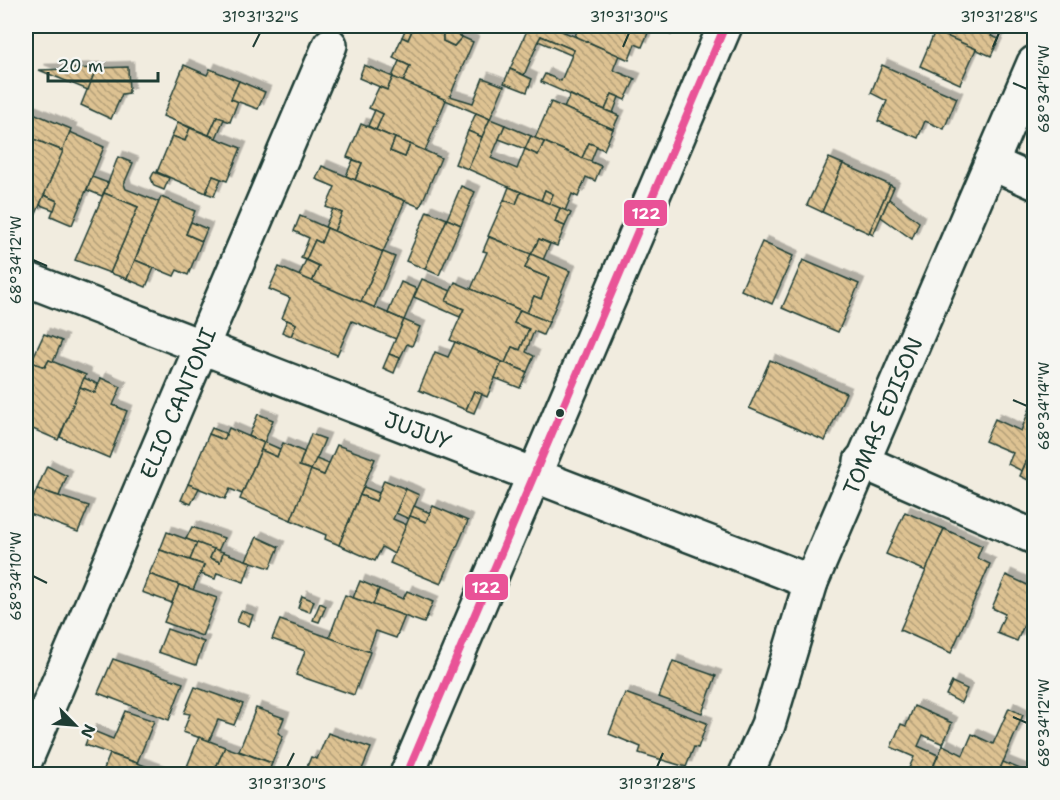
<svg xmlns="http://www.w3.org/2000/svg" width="1060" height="800" font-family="'Shantell Sans',sans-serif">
<defs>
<pattern id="building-back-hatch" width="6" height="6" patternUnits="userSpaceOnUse" patternTransform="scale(1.5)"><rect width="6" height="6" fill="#ddc292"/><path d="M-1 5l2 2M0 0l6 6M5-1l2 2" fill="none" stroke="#b39f78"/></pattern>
<filter id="shadow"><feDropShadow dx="5.5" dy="-5.5" stdDeviation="0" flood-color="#0004"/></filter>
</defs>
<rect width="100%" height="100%" fill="#f1ecdf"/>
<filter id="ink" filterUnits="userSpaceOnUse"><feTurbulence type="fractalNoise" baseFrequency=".0167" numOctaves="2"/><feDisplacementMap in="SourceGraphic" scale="12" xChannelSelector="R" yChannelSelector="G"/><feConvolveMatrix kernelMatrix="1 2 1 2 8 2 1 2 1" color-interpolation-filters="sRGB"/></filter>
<g filter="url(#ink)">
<g fill="url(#building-back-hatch)" stroke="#1f3d34" stroke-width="1.5" filter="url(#shadow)">
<path d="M407 26H414L408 40 402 37Z"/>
<path d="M414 26H435L443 29V41L454 46 462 37 473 42 450 96 473 103 483 78 504 86 490 119 403 82 410 66 393 58 402 37 408 40Z"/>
<path d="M529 26H550L619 55 613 70 635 79 625 100 612 94 605 110 541 82 545 74 561 81 574 50 541 36 524 75 510 69Z"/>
<path d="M579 26H675L671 35 651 26 642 47 635 44 629 60 575 36Z"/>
<path d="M922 26H996L991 36 999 39 991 56Z"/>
<path d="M443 29 462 37 454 46 443 41Z"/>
<path d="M935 31 976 49 960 84 920 66Z"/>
<path d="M541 36 574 50 571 55 538 41Z"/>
<path d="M399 61 410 66 403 82 392 77Z"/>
<path d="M184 65 207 75 210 69 239 81 231 99 238 101 230 122 217 117 209 135 163 116Z"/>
<path d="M364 65 393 77 387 90 359 78Z"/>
<path d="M882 65 957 98 944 129 925 121 918 138 878 121 887 101 871 93Z"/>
<path d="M128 67 129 93 122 94 111 119 81 105 96 68Z"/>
<path d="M96 68 88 90 39 70Z"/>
<path d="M510 69 532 79 527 92 504 83Z"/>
<path d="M393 77 446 100 425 151 376 130 383 114 369 108 379 87 387 90Z"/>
<path d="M239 81 265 92 258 109 231 99Z"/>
<path d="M612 94 619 97 613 113 605 110Z"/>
<path d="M570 95 619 116 613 129 564 108Z"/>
<path d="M551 102 613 129 604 150 589 143 582 158 535 138Z"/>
<path d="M26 110 71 129 63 151 26 136Z"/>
<path d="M375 110 383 114 376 130 368 126Z"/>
<path d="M476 113 490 119 482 137 468 131Z"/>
<path d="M217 117 224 119 216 138 209 135Z"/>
<path d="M490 119 505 125 491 158 517 169 525 149 538 155 544 142 601 166 595 181 586 177 578 197 572 194 565 211 549 204 553 194 545 190 541 201 468 169Z"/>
<path d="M178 122 190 128 185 141 172 136Z"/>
<path d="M361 124 395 138 390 151 405 157 410 144 441 158 420 207 355 180 362 163 347 157Z"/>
<path d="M505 125 531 136 525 149 499 139Z"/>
<path d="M190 128 241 148 227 181 213 176 206 193 157 172 172 136 185 141Z"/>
<path d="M468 131 482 137 468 169 455 164Z"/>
<path d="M70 132 104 147 72 225 51 216 57 201 44 195Z"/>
<path d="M26 136 63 151 36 214 26 209Z"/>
<path d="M531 136 544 142 538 155 525 149Z"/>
<path d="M395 138 410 144 405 157 390 151Z"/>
<path d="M589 143 597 146 591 161 582 158Z"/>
<path d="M118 157 133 163 124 184 126 189 159 202 127 279 110 273 138 207 104 193Z"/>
<path d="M829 158 843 164 822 212 807 205Z"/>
<path d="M353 160 362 163 355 180 346 176Z"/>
<path d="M843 164 890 185 869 233 822 212Z"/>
<path d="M322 166 405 201 383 252 334 231 342 213 326 207 335 187 316 179Z"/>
<path d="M154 172 169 178 164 190 154 186 151 178Z"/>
<path d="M213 176 221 179 214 196 206 193Z"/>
<path d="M92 177 108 183 102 196 87 190Z"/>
<path d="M890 185 894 187 873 235 869 233Z"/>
<path d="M461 186 475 192 461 225 447 219Z"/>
<path d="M509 187 521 192 516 204 504 200Z"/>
<path d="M545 190 553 194 549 204 541 201Z"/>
<path d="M521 192 560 208 555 222 565 226 557 246 539 239 531 255 488 236 504 200 516 204Z"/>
<path d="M104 193 138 207 110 273 75 260Z"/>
<path d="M44 195 57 201 54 210 40 205Z"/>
<path d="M161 197 195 211 186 234 202 241 188 275 177 270 174 276 135 260Z"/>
<path d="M889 199 919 222 912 239 881 217Z"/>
<path d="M560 208 571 213 565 226 555 222Z"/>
<path d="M333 209 342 213 334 231 325 227Z"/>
<path d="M427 211 447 219 425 269 406 261Z"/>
<path d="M300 216 327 228 321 243 315 240 306 260 301 258 309 238 294 231Z"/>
<path d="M447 219 461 225 439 275 425 269Z"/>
<path d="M191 222 207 229 202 241 186 234Z"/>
<path d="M327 228 383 252 361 302 312 282 319 266 306 260 315 240 321 243Z"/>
<path d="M489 237 531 254 525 268 549 278 541 299 534 296 527 313 471 289 487 252 483 251Z"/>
<path d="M539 239 550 244 543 260 531 255Z"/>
<path d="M762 242 793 256 772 304 741 290Z"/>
<path d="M383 252 395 257 374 308 361 302Z"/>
<path d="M531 254 570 271 549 322 527 313 534 296 541 299 549 278 525 268Z"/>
<path d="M135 260 154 268 146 287 127 279Z"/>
<path d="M306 260 319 266 312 282 299 276Z"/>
<path d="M803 260 859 284 838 332 782 308Z"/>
<path d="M279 267 404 320 396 339 352 321 337 355 291 336 296 324 282 318 290 298 269 289Z"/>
<path d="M422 279 451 291 446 301 464 309 460 317 414 297Z"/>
<path d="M401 282 417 289 404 320 388 313Z"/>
<path d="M455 282 520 310 514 323 529 329 520 350 512 347 505 363 450 340 464 309 446 301Z"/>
<path d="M520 310 549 322 543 335 534 331 526 352 534 356 527 372 505 363 512 347 520 350 529 329 514 323Z"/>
<path d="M287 320 296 324 291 336 282 332Z"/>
<path d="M404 320 420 327 412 346 407 344 400 358 389 354Z"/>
<path d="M44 334 62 341 53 362 49 360 45 367 31 362Z"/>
<path d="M455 342 502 362 487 397 474 391 466 410 419 390 435 352 448 357Z"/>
<path d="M389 354 400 358 394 373 383 368Z"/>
<path d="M49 360 86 375 58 440 26 426V376L31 362 45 367Z"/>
<path d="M770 360 846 393 825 441 749 408Z"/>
<path d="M502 362 527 372 520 388 495 378Z"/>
<path d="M84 378 98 384 95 393 80 387Z"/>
<path d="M101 378 121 387 113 405 127 411 109 458 60 437 80 387 95 393Z"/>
<path d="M474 391 482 394 474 413 466 410Z"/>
<path d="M1034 398V444L1022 471 1008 464 1013 453 985 441 995 419 1021 431Z"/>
<path d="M258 414 273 420 264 443 249 436Z"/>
<path d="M212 428 227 434 224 440 209 434Z"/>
<path d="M229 428 264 443 242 494 230 489 225 499 188 484 209 434 224 440Z"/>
<path d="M311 434 325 439 312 470 299 466Z"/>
<path d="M264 442 280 449 277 457 261 450Z"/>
<path d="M283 443 304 452 299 466 312 470 291 520 240 499 261 450 277 457Z"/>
<path d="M1034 444V483L1020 476Z"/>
<path d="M337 445 375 459 339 545 325 539 326 535 291 520 311 470 324 475Z"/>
<path d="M316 459 329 464 324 475 311 470Z"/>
<path d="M47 466 67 476 59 496 37 489Z"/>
<path d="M384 480 406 489 393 519 407 525 394 554 382 547 375 561 339 545 360 495 376 501Z"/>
<path d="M188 484 199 488 191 504 181 500Z"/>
<path d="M364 487 379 493 376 501 360 495Z"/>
<path d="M37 489 89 506 78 532 27 513Z"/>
<path d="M406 489 419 495 409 519 396 513Z"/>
<path d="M414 506 430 513 426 522 410 516Z"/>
<path d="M433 506 468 521 441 584 390 563 410 516 426 522Z"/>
<path d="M905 512 944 529 926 571 886 554Z"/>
<path d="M192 527 224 538 218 551 186 539Z"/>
<path d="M944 529 982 546 977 558 990 564 951 653 900 630Z"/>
<path d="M167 532 197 543 190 560 160 550Z"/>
<path d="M257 537 279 547 270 568 246 560Z"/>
<path d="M197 543 214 549 210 558 220 562 223 552 251 562 244 582 217 573 215 579 201 574 204 565 190 560Z"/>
<path d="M214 549 223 552 220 562 210 558Z"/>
<path d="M160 550 204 565 193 590 149 574Z"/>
<path d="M149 574 179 585 172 603 142 592Z"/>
<path d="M1006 575 1034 588V602L1017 641 997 633 1005 614 992 608Z"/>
<path d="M360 581 379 589 373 605 353 598Z"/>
<path d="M179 585 217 598 202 636 164 622Z"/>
<path d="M379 589 403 599 407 591 433 602 424 623 373 605Z"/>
<path d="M345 595 405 616 396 638 376 631 368 652 329 638Z"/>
<path d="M302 596 314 601 310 612 298 608Z"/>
<path d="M320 603 326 606 319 622 313 620Z"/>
<path d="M241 611 253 615 249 626 237 622Z"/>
<path d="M280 620 370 652 354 695 296 675 305 651 272 639Z"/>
<path d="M167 629 204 642 196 665 158 652Z"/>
<path d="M113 659 183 683 169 720 98 693Z"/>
<path d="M673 661 716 676 702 713 659 697Z"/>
<path d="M952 682 967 689 961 703 946 695Z"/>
<path d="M195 687 243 704 234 725 218 720 209 741 183 732 190 714 184 713Z"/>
<path d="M625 693 707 723 698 748 694 747 686 767 639 753 641 747 609 734Z"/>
<path d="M914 706 952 723 943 744 923 735 918 746 938 755 930 774 909 768 914 757 891 747 901 724 906 726Z"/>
<path d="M256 708 284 718 278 733 283 736 272 763 239 751Z"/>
<path d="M1009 708 1023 715 998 774H930L943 745 963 755 972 734 993 744Z"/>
<path d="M125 711 154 721 137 763 85 745 91 730 113 739Z"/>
<path d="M328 733 371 748 360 774H304L311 757 317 759Z"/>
<path d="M199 737 225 747 213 774H184Z"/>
<path d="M225 747 272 763 268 774H213Z"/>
<path d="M110 754 137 763 168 774H102Z"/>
<path d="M1003 762 1032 774H998Z"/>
</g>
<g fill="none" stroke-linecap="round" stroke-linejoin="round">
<g stroke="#1f3d34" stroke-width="38">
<g id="street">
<path d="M991 163 1034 182"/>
<path id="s1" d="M26 279 811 582"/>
<path d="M861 461 1034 537"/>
<path id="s2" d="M26 759 330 45"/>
<path id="s3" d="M746 774 768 725 811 582 1034 63"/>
</g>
</g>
<g stroke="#1f3d34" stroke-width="38">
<path id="secondary" d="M407 774 725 26"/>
</g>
<use href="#street" stroke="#f6f6f2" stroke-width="33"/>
<use href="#secondary" stroke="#f6f6f2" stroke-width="33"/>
<g stroke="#f6f6f2" stroke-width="12">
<path id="bus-1" d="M407 774 725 26"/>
</g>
<use href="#bus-1" stroke="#e95297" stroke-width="8"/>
</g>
</g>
<path fill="none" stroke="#1f3d34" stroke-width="2" d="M253 47 260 33M623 47 629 33M993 47 999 33M1013 83 1027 89M33 260 47 266M1013 400 1027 406M33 576 47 583M1013 717 1027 723M287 767 294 753M657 767 663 753"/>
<circle fill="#1f3d34" stroke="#f6f6f2" stroke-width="2" cx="560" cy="413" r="5"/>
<g text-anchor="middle" stroke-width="4.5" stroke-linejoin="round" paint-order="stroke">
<g font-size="22" fill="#1f3d34" stroke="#f6f6f2">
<text dy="8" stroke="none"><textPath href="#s2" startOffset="387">ELIO CANTONI</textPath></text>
<text dy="8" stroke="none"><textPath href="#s3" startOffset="384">TOMAS EDISON</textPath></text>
<text dy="8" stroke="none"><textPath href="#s1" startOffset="420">JUJUY</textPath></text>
</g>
</g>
<g stroke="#f6f6f2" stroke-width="2">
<rect x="623" y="199" width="45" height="28" rx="6" fill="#e95297"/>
<rect x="464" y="573" width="45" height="28" rx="6" fill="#e95297"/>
</g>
<g font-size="16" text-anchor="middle" font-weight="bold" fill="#fff">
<text x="646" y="219">122</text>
<text x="486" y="593">122</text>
</g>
<rect width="1060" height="800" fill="none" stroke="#f6f6f2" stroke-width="66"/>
<g transform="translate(75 725) rotate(115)" stroke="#f6f6f2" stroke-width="4.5" paint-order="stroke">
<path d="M0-4.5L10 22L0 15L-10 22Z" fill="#1f3d34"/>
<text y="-9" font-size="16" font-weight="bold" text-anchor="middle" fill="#1f3d34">N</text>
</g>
<path d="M48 72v9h110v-9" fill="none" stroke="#1f3d34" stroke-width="3"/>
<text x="57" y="72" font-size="18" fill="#1f3d34" stroke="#f6f6f2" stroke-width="4.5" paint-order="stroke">20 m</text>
<rect x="33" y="33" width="994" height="734" fill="none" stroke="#1f3d34" stroke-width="2"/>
<g font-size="15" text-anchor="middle" fill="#1f3d34">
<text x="260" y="22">31°31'32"S</text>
<text x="629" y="22">31°31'30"S</text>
<text x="999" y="22">31°31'28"S</text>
<text transform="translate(1044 89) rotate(-90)" y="5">68°34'16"W</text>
<text transform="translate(16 260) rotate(-90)" y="5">68°34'12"W</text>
<text transform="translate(1044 406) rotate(-90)" y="5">68°34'14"W</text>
<text transform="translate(16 576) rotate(-90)" y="5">68°34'10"W</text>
<text transform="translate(1044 723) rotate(-90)" y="5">68°34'12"W</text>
<text x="287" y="789">31°31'30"S</text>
<text x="657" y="789">31°31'28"S</text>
</g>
</svg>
